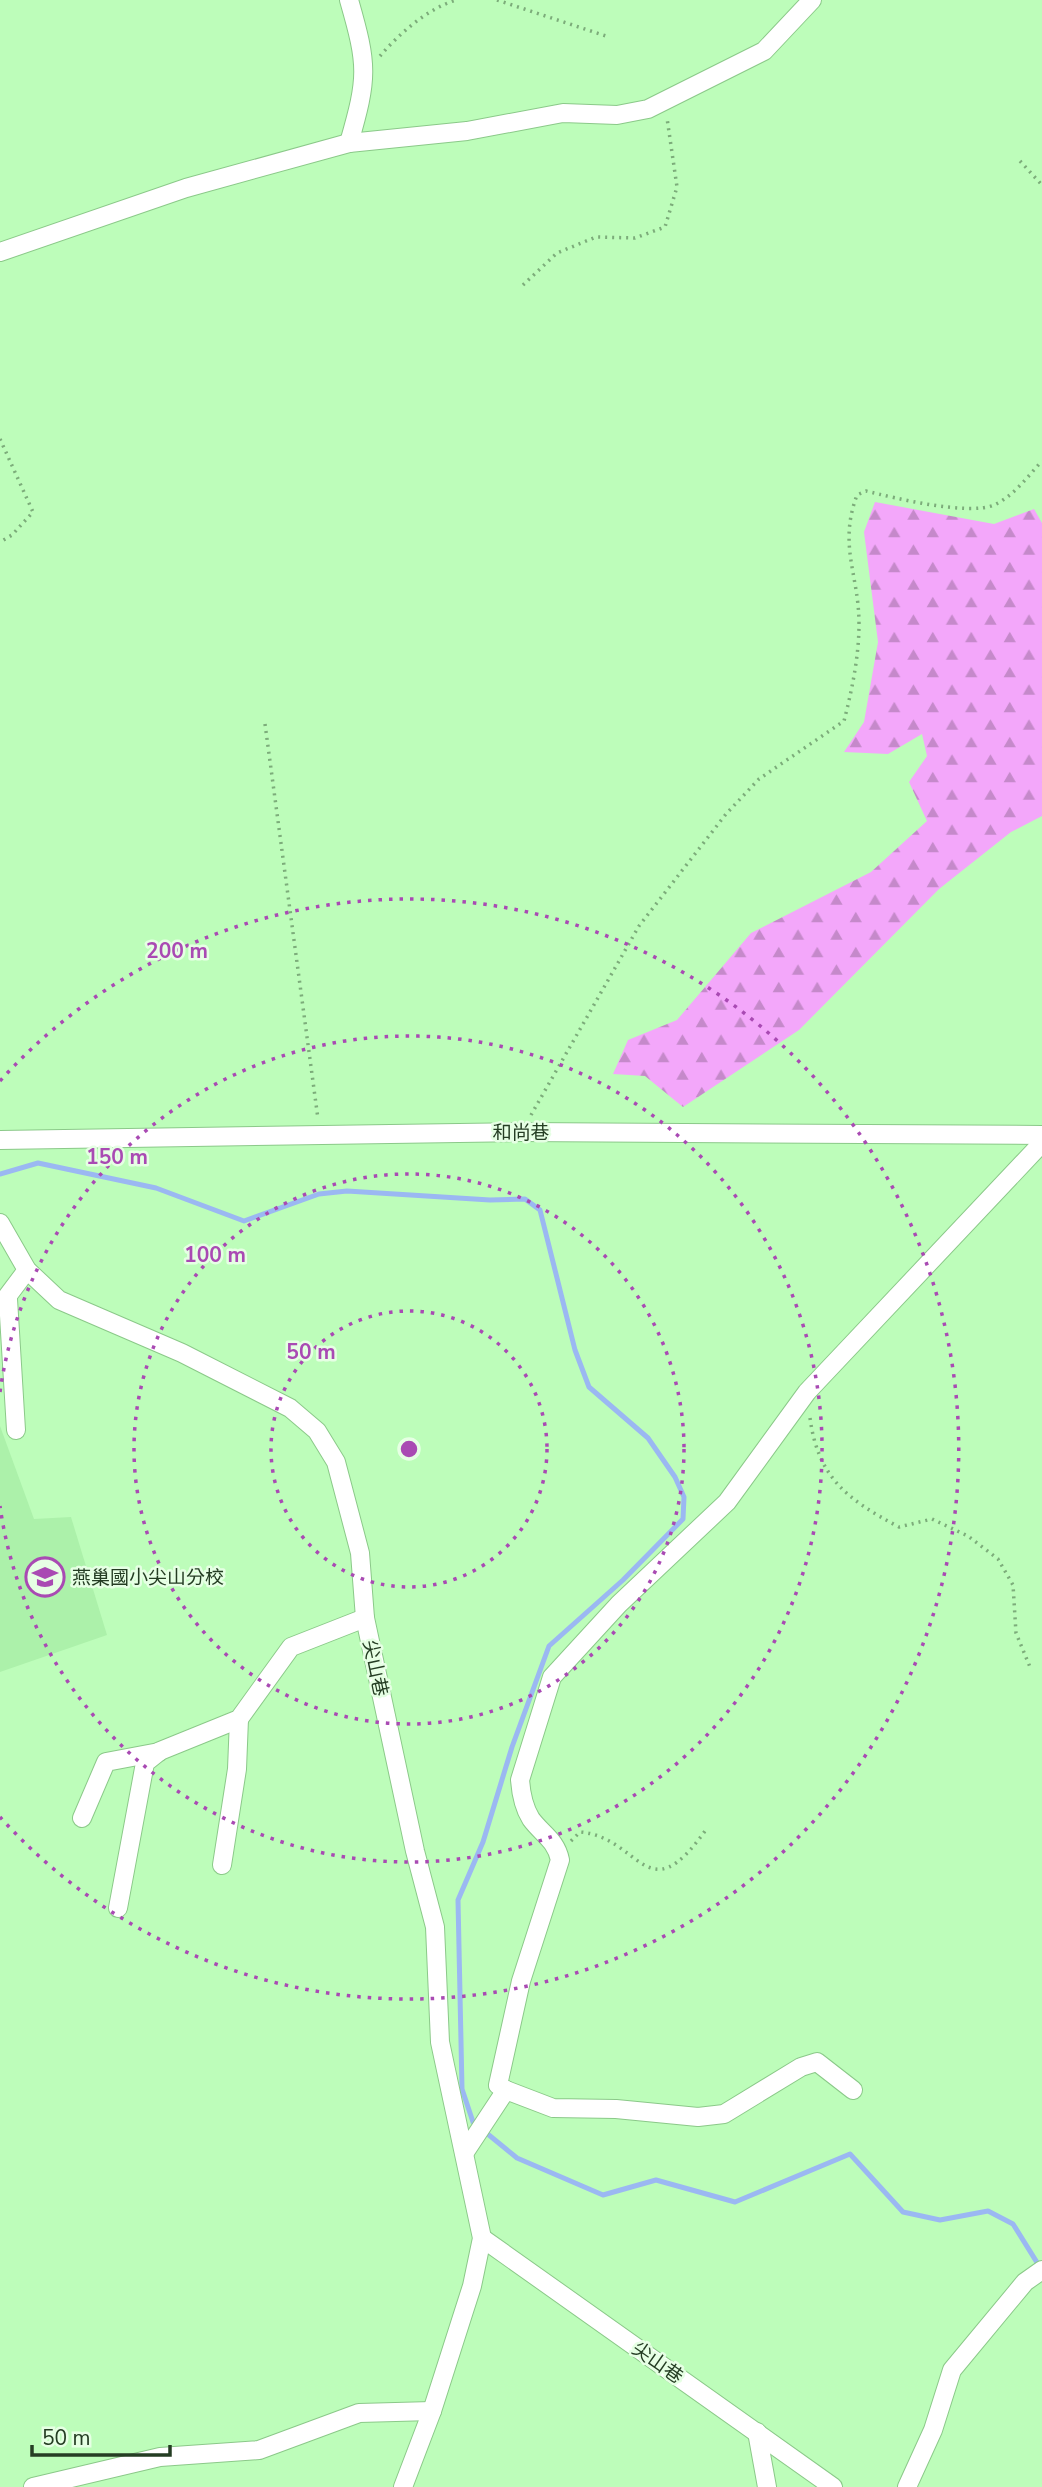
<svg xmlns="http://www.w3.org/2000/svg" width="1042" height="2487" font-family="'Nunito Sans','Noto Sans TC',sans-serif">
<defs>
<pattern id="forest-firs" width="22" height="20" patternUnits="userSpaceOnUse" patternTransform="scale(1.75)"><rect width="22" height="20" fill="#f3a7fa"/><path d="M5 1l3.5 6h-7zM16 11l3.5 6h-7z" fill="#c589ca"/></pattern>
</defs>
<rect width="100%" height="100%" fill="#bdfdba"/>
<path fill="#acf1aa" d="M0 1426 34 1519 71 1517 107 1635 0 1672Z"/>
<path fill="url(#forest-firs)" d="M875 502 994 524 1034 509 1042 523V816L1011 832 939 889 799 1030 683 1107 645 1076 613 1074 628 1040 677 1020 751 933 871 872 927 821 909 782 927 756 922 734 888 754 844 752 864 722 878 642 864 532Z"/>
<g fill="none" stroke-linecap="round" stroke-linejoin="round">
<path stroke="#9bb8f2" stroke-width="5" d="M0 1174 38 1163 156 1188 244 1221 319 1194 347 1191 490 1200 525 1199 540 1210 575 1350 589 1387 648 1438 675 1477 684 1497 683 1519 623 1580 549 1646 512 1747 483 1842 458 1900 462 2089 473 2122 517 2158 603 2195 656 2180 735 2202 850 2154 903 2212 940 2220 988 2211 1013 2224 1041 2269"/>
<g stroke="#8bc989" stroke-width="20">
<g id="minor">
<path d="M349 0C368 66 368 77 349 143"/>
<path d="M0 252 186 188 349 143 467 131 563 113 617 115 648 109 764 51 812 0"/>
<path d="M0 1140 521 1132 1042 1135"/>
<path d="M0 1223 27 1270 59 1300 182 1353 290 1408 317 1431 336 1462 360 1553 365 1618 415 1851 435 1927 440 2042 482 2238 472 2286 432 2411 403 2487"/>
<path d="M8 1299 16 1430"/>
<path d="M0 1306 27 1270"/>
<path d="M82 1818 106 1762 159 1752"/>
<path d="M222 1865 237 1769 239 1719"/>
<path d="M118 1908 145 1763 160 1751 239 1719 291 1647 365 1618"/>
<path d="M506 2090 498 2085 521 1981 560 1860C556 1840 542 1834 531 1819 524 1808 521 1793 520 1780L552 1677 619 1604 727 1502 807 1392 1042 1143"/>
<path d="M465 2152 506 2090 553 2108 616 2109 698 2117 724 2114 801 2067 817 2062 853 2090"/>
<path d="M482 2238 833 2487"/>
<path d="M757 2432 767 2487"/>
<path d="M33 2487 160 2457 259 2450 359 2413 432 2411"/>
<path d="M907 2487 933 2430 952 2370 1025 2282 1042 2270"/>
</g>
</g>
<g stroke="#7cac7a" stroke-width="3.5" stroke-dasharray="2 5" stroke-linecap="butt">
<path d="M497 0 609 37"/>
<path d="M380 56C400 33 427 9 456 0"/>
<path d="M1020 161 1042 185"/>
<path d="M523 285 557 253 596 237 635 238 665 227 677 187 667 118"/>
<path d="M0 439 33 512 12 535 0 542"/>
<path d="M265 724 318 1119"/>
<path d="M531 1115 639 926 726 814 759 779 844 721C852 690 859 656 859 624 859 574 838 546 857 495L866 491C895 498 967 516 994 505 1014 496 1028 476 1042 461"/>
<path d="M810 1418C818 1478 848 1500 899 1527L932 1519 968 1536 998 1559 1013 1585 1016 1633 1030 1667"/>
<path d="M571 1841 580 1832C641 1837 646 1914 705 1831"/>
</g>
<use href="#minor" stroke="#fff" stroke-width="18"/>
</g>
<g fill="none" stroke="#a94ab3" stroke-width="3.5" stroke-dasharray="3.5 7">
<circle cx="409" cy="1449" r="138"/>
<circle cx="409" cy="1449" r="275"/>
<path d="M0 1392A413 413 0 1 1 0 1506"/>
<path d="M0 1081A550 550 0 1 1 0 1817"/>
</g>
<defs>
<g id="school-ring" transform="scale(2.0125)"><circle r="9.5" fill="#e6ffe4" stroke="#a94ab3" stroke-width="1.5"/><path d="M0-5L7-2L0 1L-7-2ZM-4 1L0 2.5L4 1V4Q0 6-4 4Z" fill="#a94ab3"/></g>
</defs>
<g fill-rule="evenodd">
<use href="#school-ring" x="45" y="1577"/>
</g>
<g text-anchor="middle" stroke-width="5" stroke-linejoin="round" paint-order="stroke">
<g font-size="19" fill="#243d23" stroke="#e6ffe4">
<text x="521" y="1139">和尚巷</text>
<text transform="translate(376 1668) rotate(78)" y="7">尖山巷</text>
<text transform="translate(658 2362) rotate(35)" y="7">尖山巷</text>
</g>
<g font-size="19" fill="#243d23" stroke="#e6ffe4" text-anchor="start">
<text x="72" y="1584">燕巢國小尖山分校</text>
</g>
</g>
<circle cx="409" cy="1449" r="10" fill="#a94ab3" stroke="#e6ffe4" stroke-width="3.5"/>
<g font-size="21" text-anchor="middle" font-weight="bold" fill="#a94ab3" stroke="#e6ffe4" stroke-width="5" stroke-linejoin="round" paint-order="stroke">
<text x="177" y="958">200 m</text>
<text x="117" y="1164">150 m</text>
<text x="215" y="1262">100 m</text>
<text x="311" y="1359">50 m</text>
</g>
<path d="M32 2445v10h138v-10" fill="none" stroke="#243d23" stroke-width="3.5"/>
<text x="42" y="2445" font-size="21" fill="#243d23" stroke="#e6ffe4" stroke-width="5" paint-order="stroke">50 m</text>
</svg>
